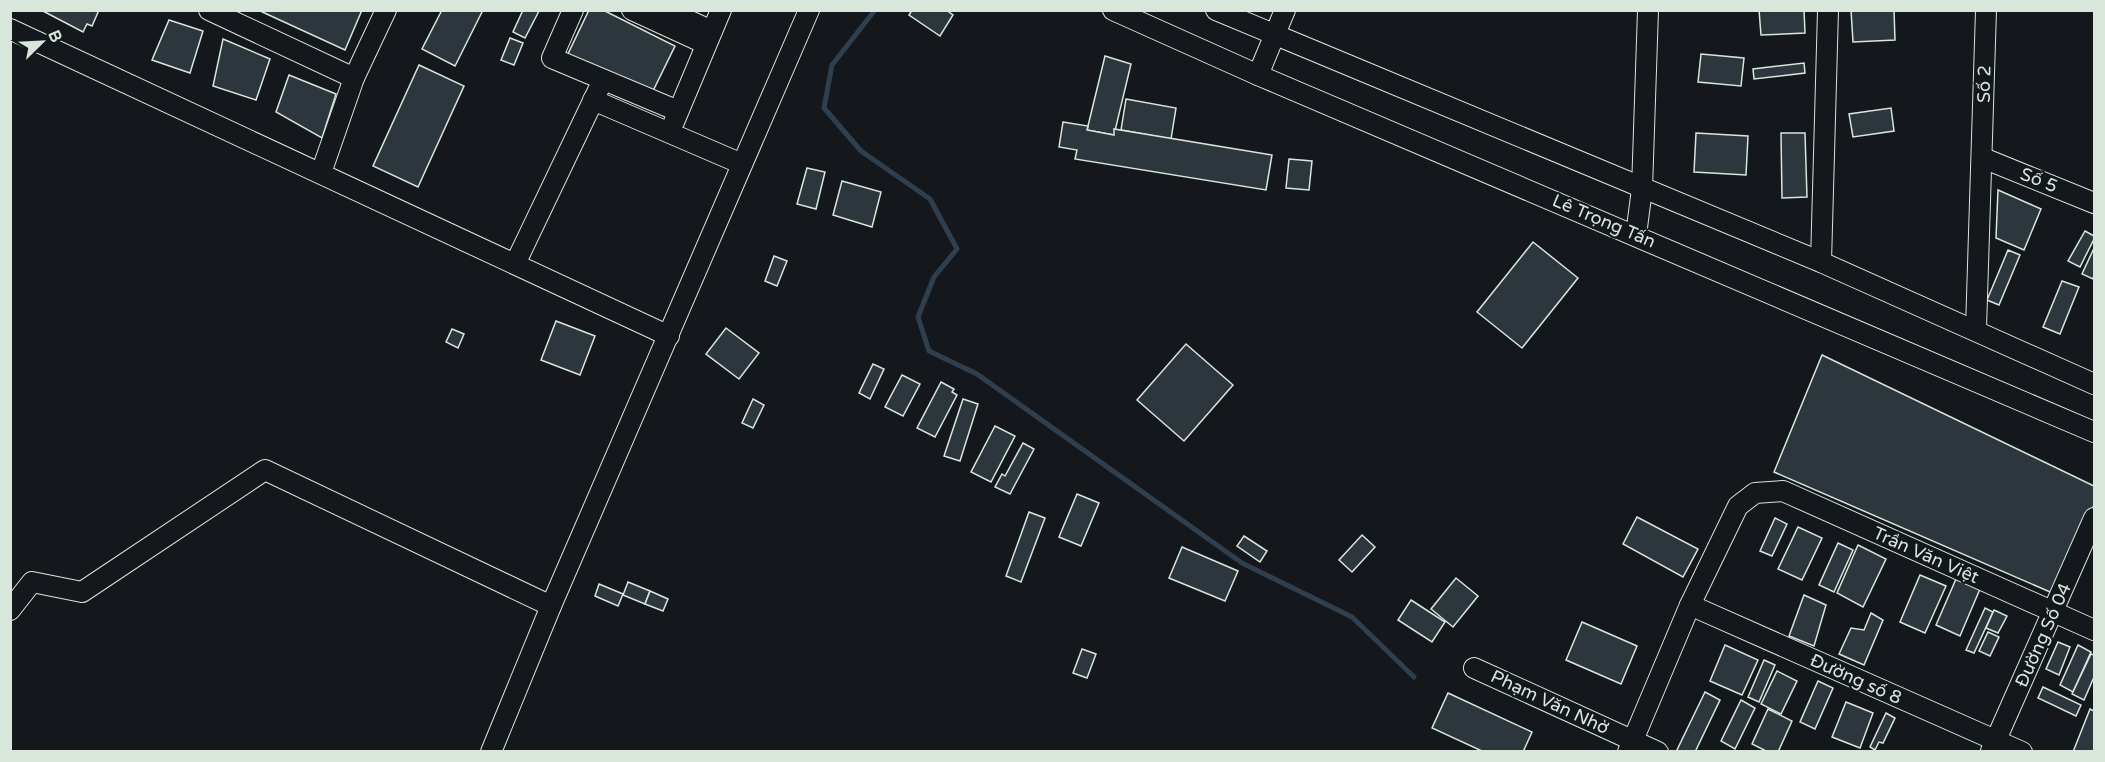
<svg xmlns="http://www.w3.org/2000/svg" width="2105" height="762" font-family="'Varela Round',sans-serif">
<rect width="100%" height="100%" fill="#14181c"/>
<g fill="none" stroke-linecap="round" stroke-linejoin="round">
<path stroke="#2f3f4d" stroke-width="5" d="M875 10 832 65 824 108 861 151 930 199 957 249 934 277 918 317 929 351 977 374 1242 563 1352 617 1414 677"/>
</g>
<g fill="#2c363c" stroke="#d8e6dc" stroke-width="1.5">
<path d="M41 10H99L92 26 87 24 83 32Z"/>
<path d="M258 10H362L345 50Z"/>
<path d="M442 10H483L455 66 422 49Z"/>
<path d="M523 10 539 11 525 38 513 32Z"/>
<path d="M589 10H603L675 46 650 97 567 56Z"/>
<path d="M912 10H946L953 15 940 36 909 15Z"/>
<path d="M1759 10H1804L1805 33 1761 35Z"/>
<path d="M1851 10H1894L1895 40 1853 42Z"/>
<path d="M169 20 203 31 190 73 152 60Z"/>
<path d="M510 38 523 43 514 65 501 60Z"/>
<path d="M223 39 270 59 256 100 213 86Z"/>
<path d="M1701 54 1744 58 1741 86 1698 82Z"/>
<path d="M1105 56 1131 64 1114 135 1087 130Z"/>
<path d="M1804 63 1805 73 1754 79 1753 69Z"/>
<path d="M419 65 464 86 418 187 373 166Z"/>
<path d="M289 75 336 94 322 138 276 112Z"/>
<path d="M1126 99 1176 108 1171 139 1121 130Z"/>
<path d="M1891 108 1894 131 1853 137 1849 114Z"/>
<path d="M1063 122 1088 126 1087 130 1114 135V129L1272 155 1266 190 1075 159 1077 150 1059 147Z"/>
<path d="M1696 133 1748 136 1746 175 1694 172Z"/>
<path d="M1781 133H1805L1807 197 1782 198Z"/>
<path d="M1289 159 1312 161 1309 190 1286 188Z"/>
<path d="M807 168 825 172 816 209 797 204Z"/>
<path d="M842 181 881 192 872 227 833 215Z"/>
<path d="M1998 190 2041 209 2024 250 1996 238Z"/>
<path d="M2085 231 2094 236V239L2080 267 2068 261Z"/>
<path d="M1533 242 1578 278 1522 348 1477 312Z"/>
<path d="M2094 248V275L2093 279 2082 274Z"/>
<path d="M2008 250 2020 255 1999 305 1987 300Z"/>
<path d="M774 256 787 261 777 286 765 281Z"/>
<path d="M2062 281 2079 287 2060 334 2043 327Z"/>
<path d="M556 321 595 336 580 375 541 360Z"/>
<path d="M726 328 759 353 739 379 706 354Z"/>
<path d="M452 329 464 334 458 348 446 342Z"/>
<path d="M1186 344 1233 385 1184 441 1137 400Z"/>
<path d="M1822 355 2094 486V505L2057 595 1774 472Z"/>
<path d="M873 364 884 369 870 399 859 393Z"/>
<path d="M902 375 920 384 903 416 885 407Z"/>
<path d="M941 382 954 389 952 392 957 395 935 437 917 428Z"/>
<path d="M753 399 764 405 753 428 742 423Z"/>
<path d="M963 399 978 404 960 461 944 456Z"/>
<path d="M995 426 1015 436 991 482 971 472Z"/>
<path d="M1023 443 1034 449 1010 494 995 487 1002 474 1005 476Z"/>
<path d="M1077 494 1099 503 1081 546 1059 537Z"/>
<path d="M1029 512 1045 518 1021 582 1006 576Z"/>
<path d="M1637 517 1698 549 1683 577 1623 544Z"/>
<path d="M1775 518 1787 524 1772 556 1760 551Z"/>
<path d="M1798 527 1822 538 1802 580 1778 569Z"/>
<path d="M1362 535 1375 547 1352 572 1339 560Z"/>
<path d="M1244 536 1267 551 1260 562 1237 546Z"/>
<path d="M1838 543 1853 550 1834 592 1819 585Z"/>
<path d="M1858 545 1886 559 1863 607 1837 593Z"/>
<path d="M1182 547 1238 571 1225 601 1169 578Z"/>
<path d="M1920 575 1946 586 1925 633 1900 622Z"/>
<path d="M1456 578 1478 596 1453 627 1431 609Z"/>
<path d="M1956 579 1980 589 1960 636 1936 625Z"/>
<path d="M628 582 650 591 645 604 623 595Z"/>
<path d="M599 584 623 594 618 606 595 596Z"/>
<path d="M650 591 668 599 663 611 645 604Z"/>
<path d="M1804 595 1826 605 1814 646 1789 636Z"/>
<path d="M1411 600 1445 622 1432 642 1398 620Z"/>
<path d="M1985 608 1993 612 1974 653 1966 650Z"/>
<path d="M1994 610 2007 616 1998 633 1986 628Z"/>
<path d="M1871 613 1883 620 1864 665 1839 654 1851 628 1864 630Z"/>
<path d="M1582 622 1637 646 1621 684 1566 660Z"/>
<path d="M1988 632 1999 637 1990 656 1979 651Z"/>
<path d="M2058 642 2070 647 2059 675 2046 669Z"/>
<path d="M1725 645 1758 660 1742 695 1710 681Z"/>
<path d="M2078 645 2091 652 2073 692 2060 685Z"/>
<path d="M1082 649 1096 654 1087 678 1073 673Z"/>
<path d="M2091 654 2094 655V677L2084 700 2072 694Z"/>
<path d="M1764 660 1775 665 1759 702 1748 697Z"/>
<path d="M1777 671 1797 681 1781 714 1761 704Z"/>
<path d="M1818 681 1833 688 1815 729 1800 722Z"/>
<path d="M2043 687 2081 705 2076 716 2038 698Z"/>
<path d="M1705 692 1720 700 1695 752H1676Z"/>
<path d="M1448 693 1532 732 1523 752H1484L1432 728Z"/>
<path d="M1741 700 1755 708 1735 749 1721 741Z"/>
<path d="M1846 702 1873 713 1860 748 1832 737Z"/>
<path d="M1768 709 1792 721 1778 752H1768L1752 744Z"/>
<path d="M2090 709 2094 711V752H2073Z"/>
<path d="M1886 713 1895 718 1883 743 1879 742 1875 750 1870 747Z"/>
</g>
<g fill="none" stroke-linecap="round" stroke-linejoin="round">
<g stroke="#d8e6dc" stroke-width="22">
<g id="minor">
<path d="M209 10 354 78"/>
<path d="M573 10 552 58 678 111"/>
<path d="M632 10 706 44"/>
<path d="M666 10 712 31"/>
<path d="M1113 10 1258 75 2094 432"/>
<path d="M1216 10 1821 262 2094 384"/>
<path d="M10 29 669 336"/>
<path d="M1258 75 1285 10"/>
<path d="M593 100 742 164"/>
<path d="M674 122 721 10"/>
<path d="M1983 158 2094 203"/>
<path d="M321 173 354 78 386 10"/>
<path d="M1636 235 1642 189 1648 10"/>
<path d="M1821 262 1828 10"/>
<path d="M515 264 603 80"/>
<path d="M1976 329 1986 10"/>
<path d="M1690 605 2022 752"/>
<path d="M10 610 32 582 82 592 265 470 551 606"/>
<path d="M1474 668 1658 752"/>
<path d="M1991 751 2094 518"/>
<path d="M491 752 551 606 809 10"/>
<path d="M1628 752 1690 605 1738 506 1755 493 1783 491 2094 630"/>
</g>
</g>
<use href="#minor" stroke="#14181c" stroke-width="20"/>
</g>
<g text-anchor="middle" stroke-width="4.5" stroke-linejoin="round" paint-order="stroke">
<g font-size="18" fill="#d8e6dc" stroke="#14181c">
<text transform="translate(1984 84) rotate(-89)" y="6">Số 2</text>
<text transform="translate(2039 180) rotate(22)" y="6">Số 5</text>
<text transform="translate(1604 221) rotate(23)" y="6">Lê Trọng Tấn</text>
<text transform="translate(1926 555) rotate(24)" y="6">Trần Văn Việt</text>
<text transform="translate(2043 635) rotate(-66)" y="6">Đường Số 04</text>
<text transform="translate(1856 679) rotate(24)" y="6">Đường số 8</text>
<text transform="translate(1550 702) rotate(25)" y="6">Phạm Văn Nhờ</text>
</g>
</g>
<rect width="2105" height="762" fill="none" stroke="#d8e6dc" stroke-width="24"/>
<g transform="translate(42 42) rotate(66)" stroke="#14181c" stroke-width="4.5" paint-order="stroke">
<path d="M0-4.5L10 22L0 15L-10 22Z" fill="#d8e6dc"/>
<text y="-9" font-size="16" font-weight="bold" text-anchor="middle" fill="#d8e6dc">B</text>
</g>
</svg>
